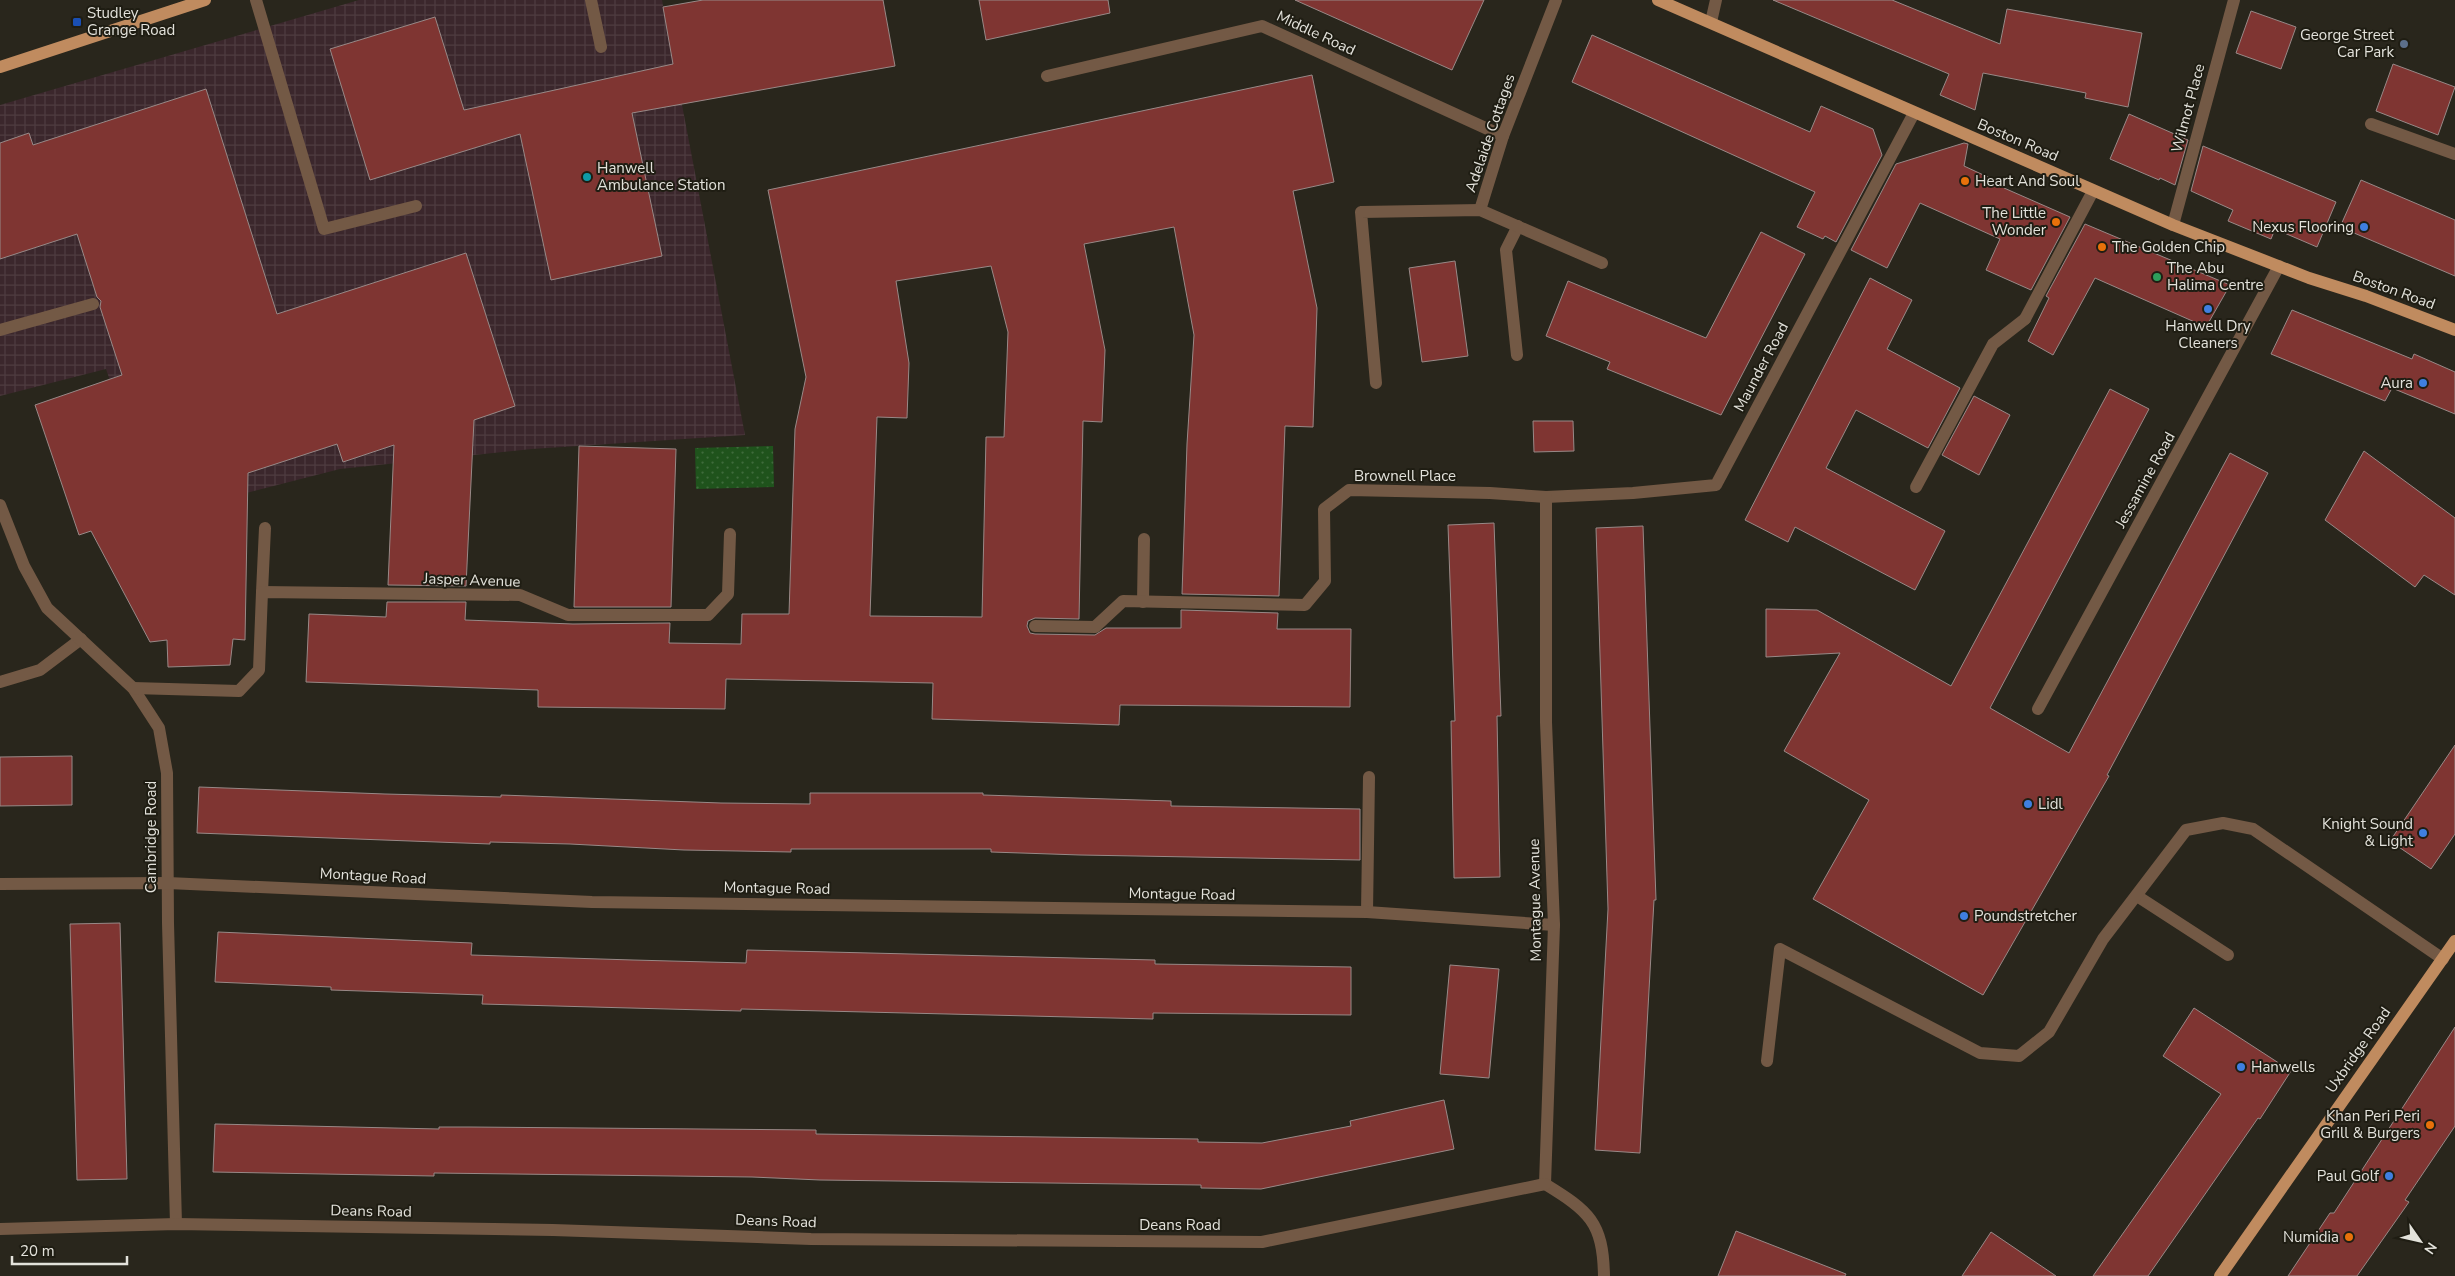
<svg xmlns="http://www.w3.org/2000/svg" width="2455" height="1276" font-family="'Nunito Sans',sans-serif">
<defs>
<pattern id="industrial-grid" width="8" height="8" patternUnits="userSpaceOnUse" patternTransform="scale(1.25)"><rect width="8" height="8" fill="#3b272c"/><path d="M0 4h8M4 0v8" fill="none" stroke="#4e3c40"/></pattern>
<pattern id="grass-dots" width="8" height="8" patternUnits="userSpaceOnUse" patternTransform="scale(1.25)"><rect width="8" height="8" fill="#1f531c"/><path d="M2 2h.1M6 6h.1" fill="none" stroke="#3f6b3c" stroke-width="1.8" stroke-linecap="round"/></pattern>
</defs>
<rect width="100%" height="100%" fill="#29261c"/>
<path fill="url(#industrial-grid)" d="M359 0H662L745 435 532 449 340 469 156 516 106 369 0 396V105Z"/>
<path fill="url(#grass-dots)" d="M773 446 774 487 696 489 695 448Z"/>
<g fill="#7f3532" stroke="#988987" fill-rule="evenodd">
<path d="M703 0H883L895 66 632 113 662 256 551 280 520 134 370 180 330 49 435 17 464 110 673 64 663 7Z"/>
<path d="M979 0H1108L1110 13 986 40Z"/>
<path d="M1295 0H1484L1452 70Z"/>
<path d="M1773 0H1892L2000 44 2007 9 2142 33 2128 107 2085 98 2086 93 1983 73 1975 110 1940 95 1949 74Z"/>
<path d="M2251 11 2296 27 2281 69 2236 53Z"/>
<path d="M1592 35 1810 132 1821 106 1873 129 1882 155 1836 242 1825 236 1823 239 1797 227 1815 192 1572 82Z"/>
<path d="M2393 64 2455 87 2438 135 2376 111Z"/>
<path d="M1312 75 1334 182 1293 191 1317 308 1313 427 1285 426 1279 596 1182 594 1187 444 1194 335 1174 227 1084 244 1105 350 1102 422 1083 421 1079 619 1035 618 1028 621 1027 626 1030 633 1035 634 1095 635 1106 628H1181V610L1278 613 1277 629H1351L1350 707 1120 705 1119 725 932 719 933 683 726 679 725 709 538 707V690L306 682 309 614 386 617 387 602H466L465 620 573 624 670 623 669 643 741 644 742 614H789L795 429 806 377 768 190ZM991 266 1008 332 1004 437H986L982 617 870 616 877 417 907 418 909 363 896 281Z"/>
<path d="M206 89 277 314 466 253 515 406 474 420 466 586 388 585 394 445 343 462 337 444 248 473 245 640 233 639 230 665 168 667 167 640 150 642 91 531 79 535 35 405 122 375 100 307 101 301 97 297 77 234 0 259V143L29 133 33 145Z"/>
<path d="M2129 114 2188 140 2175 185 2160 178 2159 180 2110 159Z"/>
<path d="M1964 143 1968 144 1964 166 2005 185 2004 188 2070 217 2031 290 1986 270 2000 239 1920 203 1887 268 1851 250 1896 164Z"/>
<path d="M2203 146 2336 202 2317 247 2275 229 2271 239 2228 221 2233 210 2191 191Z"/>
<path d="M2361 180 2455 220V276L2340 227Z"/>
<path d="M2085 224 2230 285 2206 327 2095 278 2053 355 2028 341 2049 298 2046 296Z"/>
<path d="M1761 232 1805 254 1721 415 1607 369 1610 362 1546 336 1568 281 1706 338Z"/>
<path d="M1455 261 1468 356 1422 362 1409 268Z"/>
<path d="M1870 278 1912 300 1887 349 1960 388 1928 448 1856 410 1826 468 1945 531 1915 590 1795 527 1788 542 1745 520Z"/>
<path d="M2292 310 2412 359 2414 354 2455 372V414L2392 388 2385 401 2271 354Z"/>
<path d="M2110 389 2149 409 1990 708 2069 753 2230 453 2268 473 2107 775 2109 776 1983 995 1813 899 1869 800 1784 751 1840 653 1766 657V609L1817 610 1951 686Z"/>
<path d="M1974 396 2010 415 1979 475 1942 455Z"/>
<path d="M1533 421H1573L1574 451 1534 452Z"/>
<path d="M579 446 676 449 671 607H574Z"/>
<path d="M2364 451 2455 518V595L2424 575 2415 587 2325 520Z"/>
<path d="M1494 523 1501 716H1497L1500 877 1454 878 1451 721H1455L1448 525Z"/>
<path d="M1643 526 1656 900H1654L1640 1153 1595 1150 1608 909 1596 528Z"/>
<path d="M2455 745V834L2431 869 2390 841Z"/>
<path d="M72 756V805L0 806V757Z"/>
<path d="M199 787 385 794 501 797V795L721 803 810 804V793H983V795L1171 801V806L1360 809V860L1080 855 991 852V849H791V852L684 850 570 844 490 842V844L197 833Z"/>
<path d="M120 923 127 1179 77 1180 70 924Z"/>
<path d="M218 932 472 943 471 955 633 960 746 963 747 950 1155 960V964L1351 967V1015L1153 1013V1019L741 1009V1011L482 1004 483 995 331 990V987L215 982Z"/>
<path d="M1450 965 1499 969 1489 1078 1440 1074Z"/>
<path d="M2194 1008 2291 1071 2260 1119 2258 1118 2233 1154 2148 1276H2093L2221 1094 2163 1056Z"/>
<path d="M2455 1027V1126L2405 1200 2409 1202 2357 1276H2288L2330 1213H2334Z"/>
<path d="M1444 1100 1454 1149 1261 1189 1201 1188V1185L820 1180 752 1177 434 1173V1176L213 1172 215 1124 439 1129V1127H470L816 1130V1134L1198 1139V1142L1262 1143 1351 1126 1350 1121Z"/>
<path d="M1736 1231 1846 1274 1845 1276H1718Z"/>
<path d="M1991 1232 2056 1276H1962Z"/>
</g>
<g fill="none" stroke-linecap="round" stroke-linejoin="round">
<g stroke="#735945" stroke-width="12">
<path d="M256 0 324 229 416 206"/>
<path d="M591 0 601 47"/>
<path d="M1711 22 1716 0"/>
<path d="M0 330 93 304"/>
<path d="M1517 355 1506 250 1518 226"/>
<path d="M1916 487 1993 344 2025 319"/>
<path d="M0 682 40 670 81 639"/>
<path d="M2137 896 2228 955"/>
<path d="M1367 912 1369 777"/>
<path d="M1767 1061 1780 949 1980 1053 2019 1056 2049 1032 2103 939 2186 830 2223 823 2253 829 2443 959"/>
</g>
<g stroke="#735945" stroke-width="12">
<path d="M1047 76 1262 26 1503 136"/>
<path d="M2371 124 2455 154"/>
<path d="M1480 210 1503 136 1556 0"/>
<path d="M2173 225 2234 0"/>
<path d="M2025 319 2093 191"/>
<path d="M1376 383 1361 212 1480 210 1602 263"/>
<path d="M0 505 24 566 47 608 133 688 159 728 167 773 168 923 176 1224"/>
<path d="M262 592 265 528"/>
<path d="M1143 602 1144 539"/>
<path d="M1035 626 1095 627 1123 601 1305 605 1325 581 1324 509 1349 490 1490 493 1546 497 1633 493 1716 485 1914 113"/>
<path d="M133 688 239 691 259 670 262 592 520 595 568 615H708L728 594 730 534"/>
<path d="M2038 709 2279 266"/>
<path d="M0 884 168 883 592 902 1367 912 1554 925"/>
<path d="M1545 1184 1554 925 1546 722V497"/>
<path d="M1545 1184C1589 1211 1603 1222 1604 1276"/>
<path d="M0 1229 176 1224 553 1230 811 1239 1262 1242 1545 1184"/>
</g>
<g stroke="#c08b5f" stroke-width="12">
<path d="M1658 0 2173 225 2309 278 2366 296 2455 330"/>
<path d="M0 67 205 0"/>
<path d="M2220 1276 2455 941"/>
</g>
</g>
<rect fill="#1a4fb4" stroke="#1f1d13" stroke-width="2" x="72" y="17" width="10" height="10" rx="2.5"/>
<circle fill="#5c6f8a" stroke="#1f1d13" stroke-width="2" cx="2404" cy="44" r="5"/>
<circle fill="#0f9aa8" stroke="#1f1d13" stroke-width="2" cx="587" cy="177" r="5"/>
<g fill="#e8710a" stroke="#1f1d13" stroke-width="2">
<circle cx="1965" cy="181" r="5"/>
<circle cx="2056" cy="222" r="5"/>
<circle cx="2102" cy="247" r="5"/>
<circle cx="2430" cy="1125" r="5"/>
<circle cx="2349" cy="1237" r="5"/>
</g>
<g fill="#3f7fe0" stroke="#1f1d13" stroke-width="2">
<circle cx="2364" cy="227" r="5"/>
<circle cx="2208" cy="309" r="5"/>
<circle cx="2423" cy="383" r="5"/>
<circle cx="2028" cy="804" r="5"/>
<circle cx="2423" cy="833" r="5"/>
<circle cx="1964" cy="916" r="5"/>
<circle cx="2241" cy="1067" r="5"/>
<circle cx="2389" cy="1176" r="5"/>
</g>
<circle fill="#2e9e5b" stroke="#1f1d13" stroke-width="2" cx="2157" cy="277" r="5"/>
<g text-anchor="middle" stroke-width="4" stroke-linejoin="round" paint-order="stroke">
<g font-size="15" fill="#e3e2db" stroke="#1f1d13" text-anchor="start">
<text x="87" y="18">Studley<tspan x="87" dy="17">Grange Road</tspan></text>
<text x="2394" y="40" text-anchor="end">George Street<tspan x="2394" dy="17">Car Park</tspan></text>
<text x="597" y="173">Hanwell<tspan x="597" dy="17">Ambulance Station</tspan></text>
<text x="1975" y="186">Heart And Soul</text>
<text x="2046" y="218" text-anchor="end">The Little<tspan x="2046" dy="17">Wonder</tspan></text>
<text x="2354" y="232" text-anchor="end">Nexus Flooring</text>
<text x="2112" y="252">The Golden Chip</text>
<text x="2167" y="273">The Abu<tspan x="2167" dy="17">Halima Centre</tspan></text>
<text x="2208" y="331" text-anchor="middle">Hanwell Dry<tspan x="2208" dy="17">Cleaners</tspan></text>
<text x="2413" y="388" text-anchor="end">Aura</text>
<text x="2038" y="809">Lidl</text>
<text x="2413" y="829" text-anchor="end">Knight Sound<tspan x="2413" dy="17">&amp; Light</tspan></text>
<text x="1974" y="921">Poundstretcher</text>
<text x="2251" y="1072">Hanwells</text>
<text x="2420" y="1121" text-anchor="end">Khan Peri Peri<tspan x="2420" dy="17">Grill &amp; Burgers</tspan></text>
<text x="2379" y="1181" text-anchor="end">Paul Golf</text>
<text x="2339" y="1242" text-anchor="end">Numidia</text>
</g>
<g font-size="15" fill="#e3e2db" stroke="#1f1d13">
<text transform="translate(1316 33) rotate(25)" y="5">Middle Road</text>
<text transform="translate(2188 108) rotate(-75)" y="5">Wilmot Place</text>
<text transform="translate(1490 133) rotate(-71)" y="5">Adelaide Cottages</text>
<text transform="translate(2018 140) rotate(23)" y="5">Boston Road</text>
<text transform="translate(2394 290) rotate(20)" y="5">Boston Road</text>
<text transform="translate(1761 367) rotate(-62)" y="5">Maunder Road</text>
<text x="1405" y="481">Brownell Place</text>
<text transform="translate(2145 480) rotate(-61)" y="5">Jessamine Road</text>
<text transform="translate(472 580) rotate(2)" y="5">Jasper Avenue</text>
<text transform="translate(151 837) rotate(-90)" y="5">Cambridge Road</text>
<text transform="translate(373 876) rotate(3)" y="5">Montague Road</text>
<text transform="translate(777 888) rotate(1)" y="5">Montague Road</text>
<text transform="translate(1182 894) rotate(1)" y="5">Montague Road</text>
<text transform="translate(1535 900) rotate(-91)" y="5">Montague Avenue</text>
<text transform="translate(2358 1050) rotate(-55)" y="5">Uxbridge Road</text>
<text transform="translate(371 1211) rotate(1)" y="5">Deans Road</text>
<text transform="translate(776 1221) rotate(2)" y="5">Deans Road</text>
<text x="1180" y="1230">Deans Road</text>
</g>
</g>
<g transform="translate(2420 1241) rotate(124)" stroke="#1f1d13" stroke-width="4" paint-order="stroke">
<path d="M0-4L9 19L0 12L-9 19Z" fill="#e3e2db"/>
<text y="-8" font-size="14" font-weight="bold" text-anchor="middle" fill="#e3e2db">N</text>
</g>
<path d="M12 1256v8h115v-8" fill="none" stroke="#e3e2db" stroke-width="2.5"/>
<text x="20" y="1256" font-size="15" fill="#e3e2db" stroke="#1f1d13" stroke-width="4" paint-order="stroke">20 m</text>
</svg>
